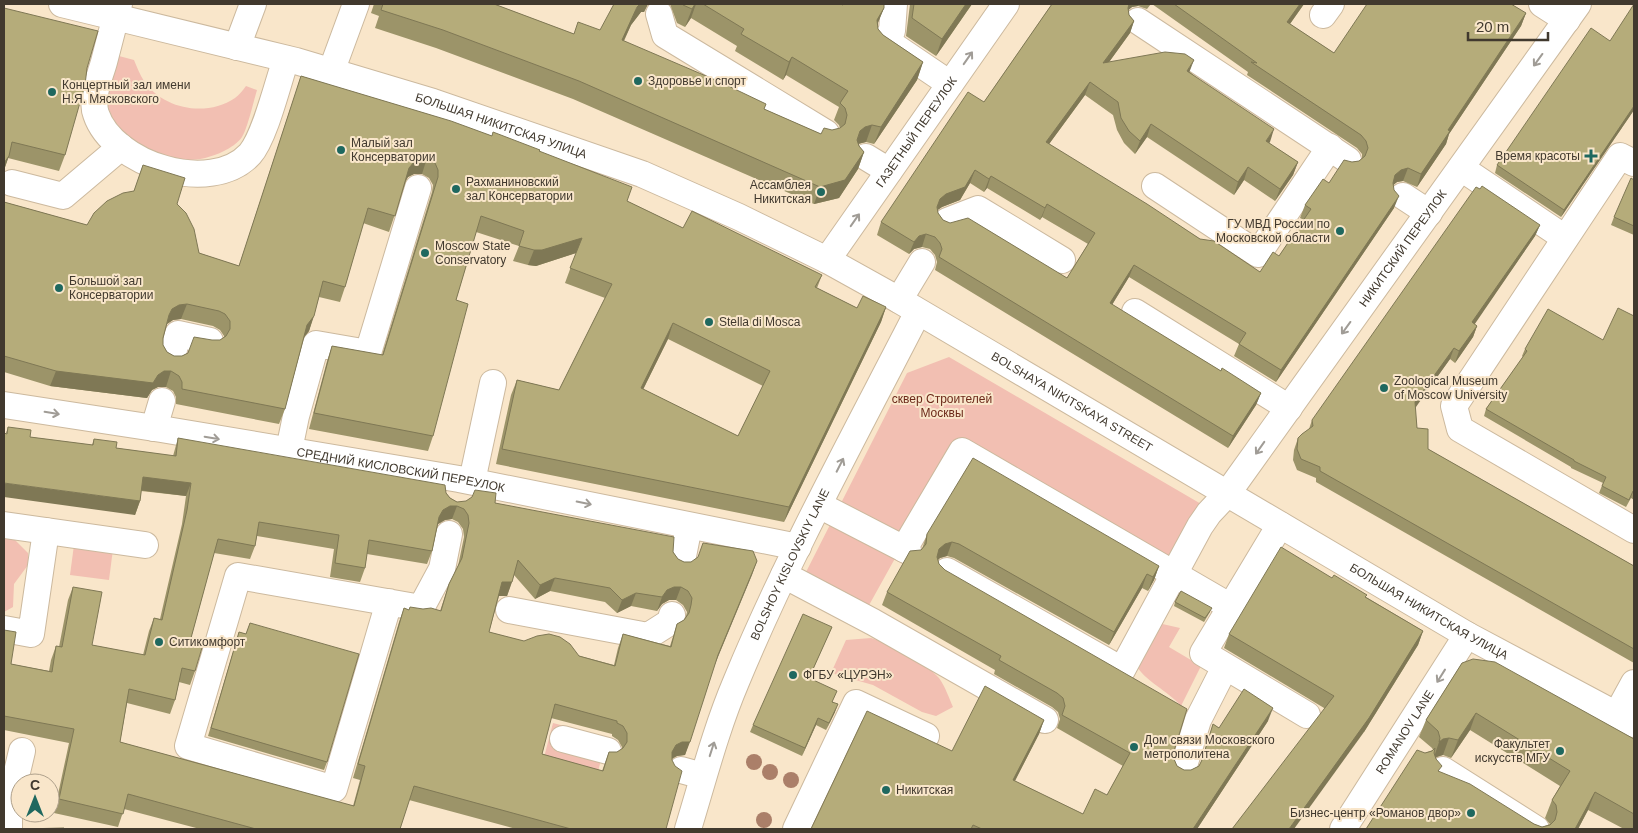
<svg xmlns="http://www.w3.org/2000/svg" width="1638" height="833" font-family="Helvetica,sans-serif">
<rect width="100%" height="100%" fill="#f9e6ca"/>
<g fill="#f2bfb2">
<path d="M119 56 134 60C137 67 140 75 144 81 164 110 207 117 235 98 239 95 243 90 246 86L257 90C254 100 247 130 242 137 238 143 230 148 224 151 210 158 195 161 180 160 152 157 109 131 107 100 107 91 116 66 119 56Z"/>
<path d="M949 357 1208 508 1172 569 958 445 868 607 804 576 907 373Z"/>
<path d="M4 534H9L28 553V565L14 584 13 607 4 612Z"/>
<path d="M74 545 113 549 109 580 70 575Z"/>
<path d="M1158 623 1180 628 1169 647 1201 666 1181 706C1167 690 1146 682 1135 664Z"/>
<path d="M871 638C891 644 925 662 939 678 945 686 949 698 953 707L936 716 922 712 873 685 831 673 846 640Z"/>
<path d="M553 723 607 737 596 779 542 765Z"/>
</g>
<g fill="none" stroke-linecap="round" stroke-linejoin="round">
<g stroke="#ccb99e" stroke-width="28">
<g id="minor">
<path id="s1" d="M62 4 296 61 433 102 642 174 739 217 827 260 899 300 1467 635 1634 724"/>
<path d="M119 4C114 23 109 43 104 62 101 73 96 84 95 95 94 100 94 109 96 114 113 165 211 196 250 154 265 137 278 82 286 59"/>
<path d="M894 4 892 31 885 40 950 84"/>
<path d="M1542 4 1567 20"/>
<path d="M659 14 665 35 826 133"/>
<path d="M1323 15 1331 4"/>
<path d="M1138 21 1348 160"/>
<path d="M237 47 253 4"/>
<path d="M331 72 356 4"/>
<path d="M866 157 889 171"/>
<path d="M1634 163 1620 156 1454 406 1460 429 1634 530"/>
<path d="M1461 168 1565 238"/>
<path d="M12 183 63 196 121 147"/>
<path d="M1155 186 1258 254 1330 147"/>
<path d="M1403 196 1429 213"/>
<path d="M947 221 978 209 1062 260"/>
<path id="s2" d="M827 260 1006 4"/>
<path d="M899 300 922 262"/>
<path d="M1135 312 1289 408"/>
<path d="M172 357 178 334 210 341"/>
<path id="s3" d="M4 405 161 429 459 479 798 547"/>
<path d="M154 428 162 401"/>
<path d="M289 450 296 416 316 344 368 353 418 188"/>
<path d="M472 481 493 383"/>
<path d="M819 505 908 551"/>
<path d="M4 525 145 545"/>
<path d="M1280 525 1203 653 1307 715"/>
<path d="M904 549 962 451 1231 607"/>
<path d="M682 561 689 526"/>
<path id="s4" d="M947 571 1122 670 1200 526 1209 513 1227 494 1578 4"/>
<path d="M784 575 873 622 1045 720"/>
<path d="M389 602 334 789 188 746 238 576 421 608 442 569 449 534"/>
<path d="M509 610 648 636 670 622 672 615"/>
<path d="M4 629 31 634 46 531"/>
<path d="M1617 714 1634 683"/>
<path d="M563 739 608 751"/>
<path d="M1183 769 1198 720 1225 667"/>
<path d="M681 770 703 776"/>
<path d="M1443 770 1536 829"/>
<path d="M4 806H9V829"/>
<path d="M9 806 22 751"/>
<path id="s5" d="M688 829C703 780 716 729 736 682 788 556 856 433 918 312"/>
<path d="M796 829 856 703 926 736"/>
<path id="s6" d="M1343 829 1467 635"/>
</g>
</g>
<use href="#minor" stroke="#fff" stroke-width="26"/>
</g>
<g fill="#ab7f69">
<circle cx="754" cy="762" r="8"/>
<circle cx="770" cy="772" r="8"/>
<circle cx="791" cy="780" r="8"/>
<circle cx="764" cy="820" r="8"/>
</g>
<g fill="#9c9469" fill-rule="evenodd">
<path d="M374 4H494L574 34 600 30 648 4 644 12H641L631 25 624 41 764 109 821 134 840 128 839 125 834 120 839 107 786 75 783 80 735 51 737 46 691 18 685 27 677 23 670 4H840L843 5 884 8 877 25 878 29 883 35 923 62 917 80 874 144 866 142 858 144 859 146 864 152 858 169 839 198 814 204 573 99 436 48 375 28 379 16 371 13Z"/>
<path d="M910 4H972L936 56 906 36Z"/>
<path d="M1052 4H1151L1147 9 1138 6 1132 7 1128 10 1129 15 1134 21 1130 33 1109 62 1190 72 1269 143 1298 162 1293 175 1275 201 1244 180 1234 195 1147 137 1135 154 1124 143 1117 130 1113 115 1085 95 1049 144 1200 239 1260 272 1279 256 1304 220 1300 218 1305 205 1352 162 1359 161 1362 158V154L1357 148 1247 75 1248 72 1152 4H1304L1290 24 1334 53 1526 13 1521 26 1449 134 1446 144 1417 187 1403 181 1397 182 1393 185 1394 208 1276 382 1234 356 1239 344 1129 277 1112 305 1221 371 1261 393 1256 405 1228 448 935 270 937 262 935 255 930 249 922 247 914 249 909 254 877 235 881 222 984 102ZM970 183 984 192 987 188 1040 220 1042 217 1088 244 1067 278 943 220 938 213 937 210 942 207 960 200Z"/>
<path d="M4 8 87 68 65 155 59 171 8 158 4 170Z"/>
<path d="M301 76 539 151 627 201 683 228 822 275 817 288 857 308 886 307 881 322 784 522 496 464 511 395 517 380 559 390 605 298 565 283 576 253 536 266 528 265 513 261 519 246 476 232 456 300 433 436 428 451 309 429 327 361 332 346 382 355 432 192 433 185 429 178 422 174H414L408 177 406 181 389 232 363 223 345 287 340 302 319 297 309 331 304 337 285 409 279 424 176 404V397L173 391 166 387H158L152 390 147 398 50 386 4 372V202L87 225 134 191 143 165 177 204 199 253 239 266ZM181 319 213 326 220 330 224 336V337L220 340H212L182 356H174L167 352 163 345V338L167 324 173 320ZM668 339 763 386 738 436 643 389Z"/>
<path d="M1634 110 1561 217 1495 173 1497 165Z"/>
<path d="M1634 180V235L1611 225 1614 217Z"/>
<path d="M1540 225 1535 236 1474 324 1477 326 1473 337 1455 363 1450 359 1415 407 1417 428 1428 449 1634 566V663L1316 482V478L1297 470 1293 460 1294 450 1298 438 1309 429 1312 420Z"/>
<path d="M1634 316V500L1631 498 1626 507 1599 493 1603 483 1571 468V467L1484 416 1486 409 1523 357 1522 356 1525 349 1603 340Z"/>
<path d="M8 427 30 437 92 445 94 439 116 448 173 456 178 438 446 493 450 498 457 502 495 503 673 552 678 559 684 562 757 561 715 663 685 755 677 756 672 759 666 829H516L409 800 400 829H200L124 809 118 827 54 813 69 743 4 730V630L11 664 49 671 51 660 56 646 59 647 68 600 73 587 92 645 143 655 149 631 154 618 160 619 182 524 186 496 141 491 140 501 135 515 6 433ZM452 519 458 522 463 529 464 537 458 566 449 584 440 611 423 609 409 610 404 608 399 622 353 778 360 780 353 806 120 742 127 703 170 714 175 700 179 682 190 685 195 671 191 638 214 553 250 559 255 546 257 536 334 549 330 577 360 582 365 568 367 554 427 564 432 551 438 524 445 520ZM514 575 535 599 550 591 605 602 617 613 631 606 657 611 662 604 669 600H676L683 605 687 612 686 616 684 620 677 624 670 646 623 634 618 648 614 665 489 632 499 596H507ZM551 718 612 734V736L618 740 622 747V749L617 752H609L602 771 542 754Z"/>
<path d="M927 534 1159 566 1154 580 1148 591 1142 588 1109 645 954 558 947 556 940 558 938 560 939 564 945 570 1174 751V759L1177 766 1184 770H1191L1199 766 1201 762 1213 724 1219 728 1268 721 1197 829H811L952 751 1044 720 1039 734 1015 781 1083 814 1107 795 1123 766 1057 728 1060 719 1058 712 1052 707 994 674 995 670 882 605 887 592 922 549Z"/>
<path d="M1366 597 1423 631 1418 645 1364 732 1224 648 1229 634Z"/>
<path d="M1175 602 1210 612 1204 622 1174 606Z"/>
<path d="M250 623 327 762 324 770 208 736 239 632 246 634Z"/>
<path d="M832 627 809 678 833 702 835 712 826 730 816 725 802 756 750 732 753 725Z"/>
<path d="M1462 663 1634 739V829H1624L1588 810 1578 829H1366L1425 753 1433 750 1432 748 1419 737 1426 720ZM1470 730 1560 786 1552 800 1545 818 1549 823 1550 824 1542 827 1534 824 1439 772 1435 757 1443 755 1451 758Z"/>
</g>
<g fill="#7f7855">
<path d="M640 4H648L644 12H641L631 25 616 57 622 40 637 7Z"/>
<path d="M695 4H696L691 18 685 27 692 9Z"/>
<path d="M966 4H972L936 56 942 39Z"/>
<path d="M1129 4H1139L1138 6 1132 7 1126 12Z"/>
<path d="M1300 4H1304L1282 35 1287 22Z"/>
<path d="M884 8 877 25V20Z"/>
<path d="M1526 13 1521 26 1449 134 1446 144 1417 187 1421 174 1448 130Z"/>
<path d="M1134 21 1130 33 1099 76 1103 63Z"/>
<path d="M792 57 786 75 783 80 789 62Z"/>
<path d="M1194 60 1189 73 1187 71Z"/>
<path d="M923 62 917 80 874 144 881 127Z"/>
<path d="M1090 82 1085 95 1041 155 1046 142Z"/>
<path d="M1634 106V110L1561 217 1564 210Z"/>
<path d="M1151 124 1147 137 1135 154 1140 141Z"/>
<path d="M872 125 866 142 858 144 854 149 860 131 865 127Z"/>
<path d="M1274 129 1270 142 1262 154 1266 141Z"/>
<path d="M864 152 858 169 839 198 814 204 820 187Z"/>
<path d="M9 156 4 170V163Z"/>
<path d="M420 158H427L422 174H414L408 177 404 183 409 168 414 162Z"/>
<path d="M1298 162 1293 175 1275 201 1280 189Z"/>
<path d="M1248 167 1244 180 1234 195 1238 182Z"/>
<path d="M1408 168 1403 181 1397 182 1391 187 1395 175 1401 170Z"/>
<path d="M975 170 970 183 960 200 942 207 935 212 940 199Z"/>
<path d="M991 176 987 188 984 192 989 179Z"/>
<path d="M1399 196 1394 208 1276 382 1281 370Z"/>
<path d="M1047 204 1042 217 1040 220 1045 208Z"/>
<path d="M1540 225 1535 236 1468 334 1472 322Z"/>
<path d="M926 234 922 247 914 249 909 254 914 242 919 236Z"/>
<path d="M582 238 576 253 536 266 528 265 534 250Z"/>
<path d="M1134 265 1129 277 1105 316 1110 303Z"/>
<path d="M187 304 181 319 173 320 167 324 169 315 172 309 179 305Z"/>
<path d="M886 307 881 322 784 522 789 507Z"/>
<path d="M314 316 309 331 302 340 307 325Z"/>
<path d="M673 323 668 339 636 404 641 388Z"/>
<path d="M1477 326 1473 337 1455 363 1459 351Z"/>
<path d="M1454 348 1450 359 1411 414 1415 402Z"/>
<path d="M56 371 158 375 164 371H171L166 387H158L152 390 147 398 50 386Z"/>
<path d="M1261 393 1256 405 1228 448 1233 436Z"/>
<path d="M143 477 191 483 186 496 138 490Z"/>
<path d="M4 483 140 501 135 515 4 497Z"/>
<path d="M450 506H457L452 519 445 520 438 524 439 517 443 510Z"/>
<path d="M952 542 947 556 940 558 934 563 939 549 945 544Z"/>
<path d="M757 561 752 575 713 669 718 655Z"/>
<path d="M1159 566 1154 580 1148 591 1153 577Z"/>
<path d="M1147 574 1142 588 1109 645 1114 632Z"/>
<path d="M555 578 550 591 535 599 540 585Z"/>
<path d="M502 582H512L507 596H497Z"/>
<path d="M674 587H681L676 600H669L662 604 657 611 662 597 667 590Z"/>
<path d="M636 593 631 606 617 613 622 600Z"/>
<path d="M1423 631 1418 645 1364 732 1294 829H1289Z"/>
<path d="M838 704 835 712 826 730 829 723Z"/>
<path d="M1273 708 1268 721 1197 829H1193Z"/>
<path d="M1476 713 1470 730 1451 758 1458 740Z"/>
<path d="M818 718 816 725 802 756 805 748Z"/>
<path d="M1044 720 1039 734 1008 794 1013 780Z"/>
<path d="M1449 738 1443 755 1437 757 1433 760 1439 742 1443 739Z"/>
<path d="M682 742H690L685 755 677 756 671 759 672 752 676 745Z"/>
<path d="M1595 792 1588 810 1578 829H1575Z"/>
</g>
<g fill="#b5ac7a" stroke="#7f7855" fill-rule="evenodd">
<path d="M383 4H494L574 34 578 22 600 30 614 4H640L637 7 622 40 720 82 766 104 764 109 821 134 824 128 832 130 840 128 845 124 847 115 845 108 840 103 848 91 792 57 789 62 741 34 744 29 703 4H840L843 5 844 4H884V8L877 20 878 29 883 35 923 62 881 127 872 125 865 127 860 131 857 140 859 146 864 152 845 180 820 187 579 81 443 30 381 10Z"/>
<path d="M683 4H695L692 9 683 5Z"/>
<path d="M914 4H966L942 39 912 18Z"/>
<path d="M1052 4H1129L1128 8 1129 15 1134 21 1103 63 1165 52 1185 54 1194 60 1187 71 1274 129 1266 141 1298 162 1280 189 1248 167 1238 182 1151 124 1140 141 1129 131 1121 118 1118 102 1090 82 1046 142 1147 204 1200 239 1214 241 1260 272 1273 252 1279 256 1311 209 1305 205 1323 179 1329 183 1344 160 1352 162 1359 161 1365 156 1368 148 1366 141 1361 135 1251 62 1257 63 1174 4H1300L1287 22 1334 53 1367 4H1511L1526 13 1448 130 1450 131 1421 174 1408 168 1401 170 1395 175 1393 183 1394 190 1399 196 1281 370 1239 344 1246 333 1134 265 1110 303 1221 371 1222 368 1261 393 1233 436 939 257 942 249 940 243 935 237 926 234 919 236 914 242 881 222 968 92 984 102ZM975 170 989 179 991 176 1045 208 1047 204 1095 233 1067 278 968 218 950 223 943 220 938 213 937 207 940 199 946 194 965 187Z"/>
<path d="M1634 4V106L1564 210 1497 165 1591 28 1610 41Z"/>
<path d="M4 8 98 31 87 68 85 85 65 155 12 142 9 156 4 163Z"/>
<path d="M301 76 451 121 492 136 493 132 540 150 539 151 632 187 627 201 683 228 692 211 822 275 815 287 857 308 863 296 886 307 789 507 502 449 517 380 559 390 612 284 570 268 582 238 542 250H534L519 246 524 231 481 216 456 300 468 304 433 436 314 413 332 346 383 355 438 177V170L435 163 427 158H420L414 162 409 168 395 216 368 208 345 287 323 281 314 316 307 325 285 409 182 389V382L179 376 171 371H164L158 375 153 383 56 371 4 356V202L87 225 94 213 107 201 123 193 134 191 143 165 185 178 177 204 186 213 194 229 199 253 239 266ZM187 304 219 311 225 314 230 321V329L226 336 220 340H212L194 337 188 353 182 356H174L167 352 163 345V338L169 315 172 309 179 305ZM673 323 770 371 738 436 641 388Z"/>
<path d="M1631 178 1634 180V226L1614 217Z"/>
<path d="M1482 186 1540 225 1472 322 1477 326 1459 351 1454 348 1415 402 1417 428 1428 429V449L1634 566V649L1320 471V467L1301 459 1297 449 1298 438 1302 434 1313 426 1312 420 1476 187 1480 189Z"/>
<path d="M1618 308 1634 316V492L1633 491 1629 500 1602 486 1606 477 1574 461V460L1486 409 1527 351 1525 349 1548 309 1603 340Z"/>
<path d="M8 427 31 430 30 437 93 445 94 439 117 442 116 448 176 456 178 438 445 485 446 493 450 498 457 502 466 501 472 497 475 490 496 493 495 503 674 537 673 552 678 559 684 562H691L698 557 703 543 753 551 757 561 718 655 690 742H682L676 745 672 752V760L675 766 682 771 666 829H571L414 786 400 829H256L128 794 123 814 59 799 74 729 4 716V630L16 632 11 664 52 672 56 646 62 647 73 587 102 592 92 645 145 655 154 618 162 620 187 510 191 483 143 477 140 501 4 483V433L7 434ZM450 506H457L464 509 468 515 469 523 462 558 449 584 441 611 431 608 423 609 410 607 409 610 404 608 358 764 365 766 354 806 120 742 129 689 175 700 182 668 195 671 204 641 191 638 218 539 255 546 259 522 339 535 335 563 365 568 369 540 432 551 439 517 443 510ZM518 560 540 585 555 578 610 588 622 600 636 593 662 597 667 590 674 587H681L688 591 692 598 691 605 689 613 684 620 677 624 671 647 623 634 615 666 579 656 570 644 560 637 549 634 537 636 524 641 489 632 502 582H512ZM555 704 617 721V723L623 726 627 733V742L623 748 617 752H609L603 771 542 754Z"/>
<path d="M973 458 1159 566 1153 577 1147 574 1114 632 959 544 952 542 945 544 939 549 937 557 939 564 945 570 1187 709 1174 751V759L1177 766 1184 770H1191L1199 766 1202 760 1213 724 1219 728 1244 689 1273 708 1193 829H982L973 825 971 829H811L867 711 952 751 985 686 1044 720 1013 780 1083 814 1095 789 1107 795 1130 753 1062 715 1065 706 1063 698 1057 693 999 660 1001 656 887 592 910 551 921 550 926 544 927 534Z"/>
<path d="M1281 547 1332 578 1334 575 1367 595 1365 597 1423 631 1369 718 1289 829H1232L1334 696 1229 634Z"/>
<path d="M1181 591 1212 608 1205 618 1175 602Z"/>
<path d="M803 614 832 627 809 678 837 691 832 702 838 704 829 723 818 718 805 748 753 725Z"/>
<path d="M250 623 359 654 327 762 211 728 239 632 246 634Z"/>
<path d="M1473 659 1495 662 1634 739V814L1595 792 1575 829H1366L1417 750 1425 753 1432 751 1435 748 1434 753 1436 759 1442 766 1438 771 1470 784 1534 824 1542 827 1550 825 1555 820 1557 812 1556 805 1552 800 1570 771 1476 713 1458 740 1449 738 1443 739 1439 742 1440 738 1438 731 1426 720 1462 663Z"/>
<path d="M64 828V829H22Z"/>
</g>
<defs><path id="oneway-shaft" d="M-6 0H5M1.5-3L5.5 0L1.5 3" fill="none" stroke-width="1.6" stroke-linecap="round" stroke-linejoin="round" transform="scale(1.25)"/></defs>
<g stroke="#a09c96">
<use href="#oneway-shaft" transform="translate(968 58) rotate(-55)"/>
<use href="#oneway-shaft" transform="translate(1538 60) rotate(126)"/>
<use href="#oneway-shaft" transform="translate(855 220) rotate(-55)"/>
<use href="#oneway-shaft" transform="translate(1346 328) rotate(126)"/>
<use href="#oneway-shaft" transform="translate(52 413) rotate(9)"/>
<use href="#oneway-shaft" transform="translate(212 438) rotate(10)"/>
<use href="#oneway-shaft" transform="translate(1260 448) rotate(125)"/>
<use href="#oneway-shaft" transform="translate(840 465) rotate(-63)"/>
<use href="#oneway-shaft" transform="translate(584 503) rotate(11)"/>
<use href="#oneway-shaft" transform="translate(1441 676) rotate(122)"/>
<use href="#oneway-shaft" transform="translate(712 749) rotate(-72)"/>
</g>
<g fill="#1f685f" stroke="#f9e6ca" stroke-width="2">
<circle cx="638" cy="81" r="5"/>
<circle cx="52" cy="92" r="5"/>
<circle cx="341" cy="150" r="5"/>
<path d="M1588.5 148.5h5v5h5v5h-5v5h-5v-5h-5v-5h5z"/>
<circle cx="456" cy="189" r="5"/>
<circle cx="821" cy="192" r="5"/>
<circle cx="1340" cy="231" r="5"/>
<circle cx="425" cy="253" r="5"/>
<circle cx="59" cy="288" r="5"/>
<circle cx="709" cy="322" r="5"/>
<circle cx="1384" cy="388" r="5"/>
<circle cx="159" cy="642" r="5"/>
<circle cx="793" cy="675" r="5"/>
<circle cx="1134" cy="747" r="5"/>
<circle cx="1560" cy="751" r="5"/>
<circle cx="886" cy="790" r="5"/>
<circle cx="1471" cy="813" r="5"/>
</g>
<g text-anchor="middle" stroke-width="4" stroke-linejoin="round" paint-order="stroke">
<g font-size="12" fill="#41392e" stroke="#f9e6ca" text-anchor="start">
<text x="648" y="85">Здоровье и спорт</text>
<text x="62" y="89">Концертный зал имени<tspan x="62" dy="14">Н.Я. Мясковского</tspan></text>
<text x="351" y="147">Малый зал<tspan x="351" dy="14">Консерватории</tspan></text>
<text x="1580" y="160" text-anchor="end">Время красоты</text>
<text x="466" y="186">Рахманиновский<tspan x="466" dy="14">зал Консерватории</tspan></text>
<text x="811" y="189" text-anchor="end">Ассамблея<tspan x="811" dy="14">Никитская</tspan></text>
<text x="1330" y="228" text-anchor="end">ГУ МВД России по<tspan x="1330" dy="14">Московской области</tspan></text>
<text x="435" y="250">Moscow State<tspan x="435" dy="14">Conservatory</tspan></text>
<text x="69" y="285">Большой зал<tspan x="69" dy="14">Консерватории</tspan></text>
<text x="719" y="326">Stella di Mosca</text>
<text x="1394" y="385">Zoological Museum<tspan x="1394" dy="14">of Moscow University</tspan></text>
<text x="169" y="646">Ситикомфорт</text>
<text x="803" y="679">ФГБУ «ЦУРЭН»</text>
<text x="1144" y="744">Дом связи Московского<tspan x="1144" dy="14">метрополитена</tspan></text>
<text x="1550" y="748" text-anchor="end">Факультет<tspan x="1550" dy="14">искусств МГУ</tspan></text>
<text x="896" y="794">Никитская</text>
<text x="1461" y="817" text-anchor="end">Бизнес-центр «Романов двор»</text>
</g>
<g font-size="12" fill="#41392e" stroke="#f9e6ca">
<text dy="4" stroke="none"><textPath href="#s1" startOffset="456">БОЛЬШАЯ НИКИТСКАЯ УЛИЦА</textPath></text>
<text dy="4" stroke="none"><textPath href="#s2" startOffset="156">ГАЗЕТНЫЙ ПЕРЕУЛОК</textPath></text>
<text dy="4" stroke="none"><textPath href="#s4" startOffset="709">НИКИТСКИЙ ПЕРЕУЛОК</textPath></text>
<text dy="4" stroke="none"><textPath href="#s1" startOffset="1092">BOLSHAYA NIKITSKAYA STREET</textPath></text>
<text dy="4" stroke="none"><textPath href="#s3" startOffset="402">СРЕДНИЙ КИСЛОВСКИЙ ПЕРЕУЛОК</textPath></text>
<text dy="4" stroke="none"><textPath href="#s5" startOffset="284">BOLSHOY KISLOVSKIY LANE</textPath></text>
<text dy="4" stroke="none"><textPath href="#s1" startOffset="1506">БОЛЬШАЯ НИКИТСКАЯ УЛИЦА</textPath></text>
<text dy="4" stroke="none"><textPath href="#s6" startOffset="115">ROMANOV LANE</textPath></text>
</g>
<g font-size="12" fill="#6c2a1a" stroke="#f9e6ca">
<text x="942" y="403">сквер Строителей<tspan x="942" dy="14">Москвы</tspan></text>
</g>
</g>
<rect width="1638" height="833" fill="none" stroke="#41392e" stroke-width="10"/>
<g transform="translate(35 798)"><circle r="24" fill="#f9e6ca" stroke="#afa18c"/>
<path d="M0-4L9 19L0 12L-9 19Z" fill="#1f685f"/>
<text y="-8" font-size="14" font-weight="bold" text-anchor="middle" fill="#41392e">С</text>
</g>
<path d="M1468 32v8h80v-8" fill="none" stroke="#41392e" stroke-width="2.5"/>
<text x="1476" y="32" font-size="15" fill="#41392e" stroke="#f9e6ca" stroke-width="4" paint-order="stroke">20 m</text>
</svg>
